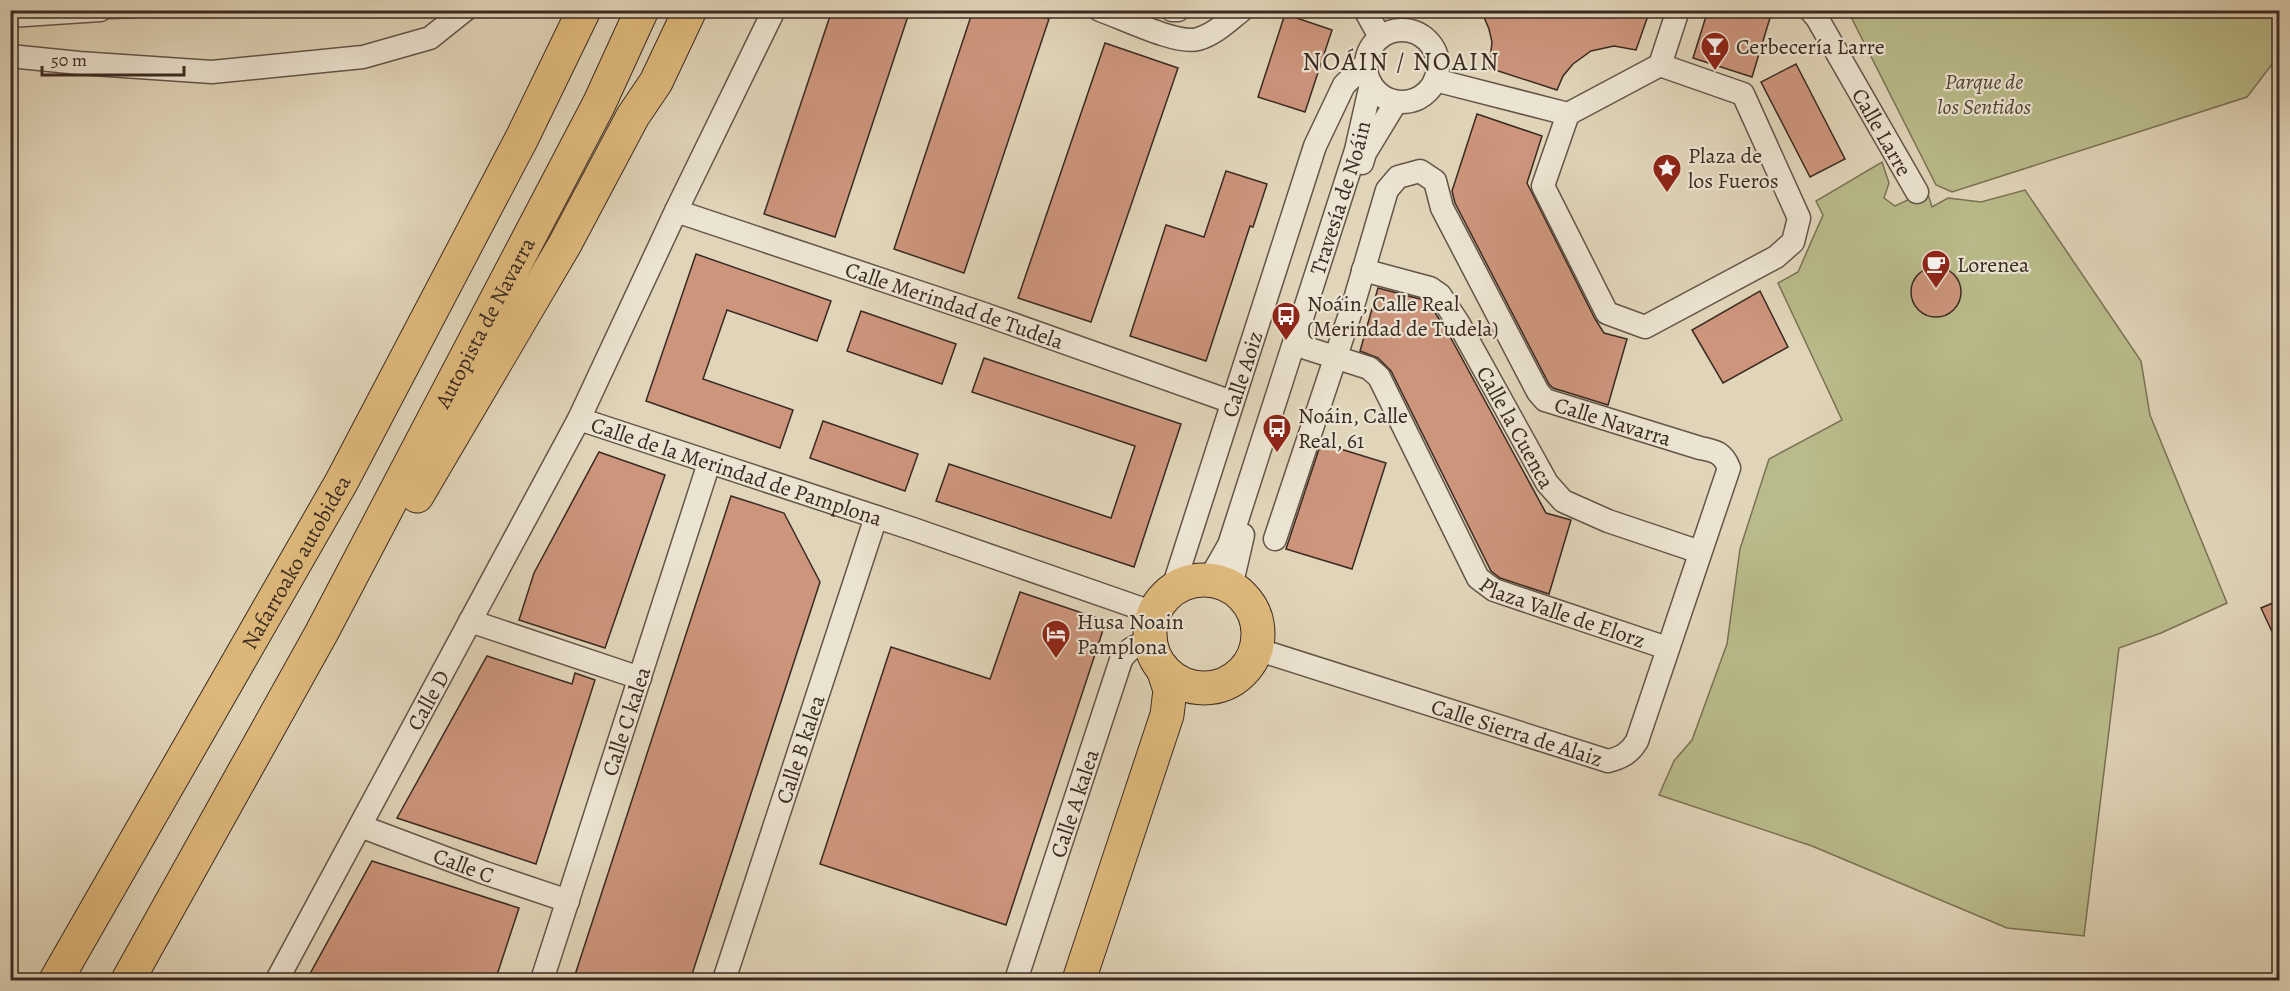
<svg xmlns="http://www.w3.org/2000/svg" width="2290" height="991" font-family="Alegreya,serif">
<rect width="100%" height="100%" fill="#e1d5b9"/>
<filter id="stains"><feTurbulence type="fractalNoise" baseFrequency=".00333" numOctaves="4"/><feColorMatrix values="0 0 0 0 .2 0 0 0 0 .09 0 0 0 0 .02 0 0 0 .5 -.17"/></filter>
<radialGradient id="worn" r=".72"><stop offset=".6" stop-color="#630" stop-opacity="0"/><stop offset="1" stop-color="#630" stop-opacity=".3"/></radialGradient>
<g fill="#babb8a" stroke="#7a7256" stroke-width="1.5">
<path d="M10 11H181L133 18 11 22Z"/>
<path d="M1848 11H2279V55L2247 97 1952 192 1936 185Z"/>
<path d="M1882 162 1889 183 1884 198 1895 206 1927 191 1932 207 1948 198 1981 202 2025 190 2141 361 2150 415 2227 603 2161 633 2119 648 2084 936 2007 928 1812 846 1659 795 1674 761 1692 740 1727 644 1740 549 1769 459 1842 420 1778 283 1798 272 1823 215 1816 201Z"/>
</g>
<g fill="#cd957c" stroke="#3a2a22" stroke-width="1.5">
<path d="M832 10H910L835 237 764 214Z"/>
<path d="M973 10H1024L1049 19 964 273 894 249Z"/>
<path d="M1481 10H1650L1636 50 1614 46 1591 51 1573 64 1563 76 1557 90 1489 68 1492 42 1489 29Z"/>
<path d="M1708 10H1746L1770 18 1752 77 1693 58Z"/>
<path d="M1285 14 1332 30 1305 112 1258 97Z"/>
<path d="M1105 43 1178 68 1091 322 1018 298Z"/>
<path d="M1796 64 1845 159 1810 177 1761 82Z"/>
<path d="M1477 114 1542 136 1527 183 1595 319 1604 333 1627 339 1608 405 1553 388 1549 384 1455 203 1452 191Z"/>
<path d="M1226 171 1267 184 1253 227 1250 226 1206 361 1130 336 1166 225 1204 237Z"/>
<path d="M696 254 831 301 817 341 727 310 703 379 793 410 780 448 646 401Z"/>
<circle cx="1936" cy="292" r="25"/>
<path d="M1378 288 1424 300 1430 305 1447 331 1546 513 1571 520 1549 594 1500 578 1491 571 1391 371 1378 358 1360 351Z"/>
<path d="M1760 291 1788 347 1723 383 1692 330Z"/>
<path d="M861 311 956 344 942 384 847 351Z"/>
<path d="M984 358 1181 424 1134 567 936 501 949 464 1111 518 1135 446 972 392Z"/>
<path d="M823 421 918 454 905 491 810 458Z"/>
<path d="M1321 443 1386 463 1352 569 1286 549Z"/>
<path d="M599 452 665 475 605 648 519 620 534 573Z"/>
<path d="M731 496 784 513 820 582 695 965 690 981H573Z"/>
<path d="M1020 592 1106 621 1006 925 820 864 891 647 990 679Z"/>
<path d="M2280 600V649L2261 608Z"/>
<path d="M487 656 572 684 575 673 595 680 536 864 397 818Z"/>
<path d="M372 861 519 908 495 981H306Z"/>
</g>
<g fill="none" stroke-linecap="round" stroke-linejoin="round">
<g stroke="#645548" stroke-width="25">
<g id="minor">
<path d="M1100 10C1123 18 1177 45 1198 39 1215 34 1228 21 1242 10"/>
<path d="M1172 10H1178"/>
<path d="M1365 10 1380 37"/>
<path id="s1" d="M1810 10 1817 18 1917 192"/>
<path d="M10 16 100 10"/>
<circle cx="1402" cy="66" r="36"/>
<path d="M10 56 79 63 212 72 363 57 430 38 465 10"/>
<path d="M1435 80 1568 114 1660 65 1678 10"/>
<path d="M1568 114 1543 186 1607 313 1645 327 1776 257 1793 242 1799 218 1743 94 1660 65"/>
<path d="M1362 163 1365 153 1396 102"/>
<path id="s2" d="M676 211 984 314 1232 402"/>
<path id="s3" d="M1363 270 1430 288 1440 295 1459 324 1547 483 1563 501 1608 521 1700 552"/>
<path id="s4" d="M1303 347 1369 368 1379 377 1478 578 1494 590 1667 648"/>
<path id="s5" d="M579 419 913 529 1154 613"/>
<path id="s6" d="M1209 580 1229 545 1356 150 1371 84"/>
<path d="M1231 587 1243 535"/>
<path id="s7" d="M1172 591 1315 146 1344 85 1366 64"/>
<path d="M470 621 640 678"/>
<path id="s8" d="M1256 649 1608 761C1621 758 1630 753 1637 741L1729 468C1723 453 1716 451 1700 448L1545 400 1538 392 1442 208 1435 181 1420 171 1398 177 1387 190 1355 299 1275 539"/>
<path id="s9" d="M360 826 485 873 568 901"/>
<path id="s10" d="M277 980 579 419 676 211 774 10"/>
<path id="s11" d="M542 980 709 463"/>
<path id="s12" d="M724 980 876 517"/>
<path id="s13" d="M1016 980 1121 660C1129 647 1137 645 1151 642"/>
</g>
</g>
<g stroke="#3a2a22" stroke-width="35">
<g id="highway">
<path d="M417 496 565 244 633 116 656 82 690 10"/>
<circle cx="1204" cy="634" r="54"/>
<path id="s14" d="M56 980 342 481 522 138 584 10"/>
<path id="s15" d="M128 980 322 632 599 104 642 10"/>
<path d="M1079 980 1167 715 1170 690 1163 669"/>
</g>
</g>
<use href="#minor" stroke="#ece4d2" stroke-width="22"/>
<use href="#highway" stroke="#e0ba7c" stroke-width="33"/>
</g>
<defs>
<g id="bar-pin" transform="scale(1.5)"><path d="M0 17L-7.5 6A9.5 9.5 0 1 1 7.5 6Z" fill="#8f2418" stroke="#ece4d2"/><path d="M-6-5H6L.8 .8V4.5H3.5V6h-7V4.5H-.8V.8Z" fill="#fff"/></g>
<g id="sight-pin" transform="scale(1.5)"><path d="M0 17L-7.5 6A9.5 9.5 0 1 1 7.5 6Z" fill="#8f2418" stroke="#ece4d2"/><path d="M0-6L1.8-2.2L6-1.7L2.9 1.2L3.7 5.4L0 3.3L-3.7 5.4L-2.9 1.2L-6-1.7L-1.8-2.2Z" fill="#fff"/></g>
<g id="cafe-pin" transform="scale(1.5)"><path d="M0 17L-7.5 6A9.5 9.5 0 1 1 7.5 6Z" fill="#8f2418" stroke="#ece4d2"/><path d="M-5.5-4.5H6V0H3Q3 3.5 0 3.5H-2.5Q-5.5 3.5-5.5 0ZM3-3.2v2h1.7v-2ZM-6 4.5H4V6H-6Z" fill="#fff"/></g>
<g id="bus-pin" transform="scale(1.5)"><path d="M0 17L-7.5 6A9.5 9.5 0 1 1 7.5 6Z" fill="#8f2418" stroke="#ece4d2"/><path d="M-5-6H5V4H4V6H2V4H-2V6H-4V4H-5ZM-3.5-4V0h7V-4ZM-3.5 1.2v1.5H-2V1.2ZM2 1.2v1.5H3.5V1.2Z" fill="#fff"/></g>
<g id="hotel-pin" transform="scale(1.5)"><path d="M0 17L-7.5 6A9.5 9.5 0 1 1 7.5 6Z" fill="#8f2418" stroke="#ece4d2"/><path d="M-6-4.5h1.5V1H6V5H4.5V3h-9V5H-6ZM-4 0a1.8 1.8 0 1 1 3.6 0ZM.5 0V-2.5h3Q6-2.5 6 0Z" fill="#fff"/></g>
</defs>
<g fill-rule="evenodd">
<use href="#bar-pin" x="1715" y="46"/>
<use href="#sight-pin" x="1667" y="168"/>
<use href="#cafe-pin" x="1936" y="264"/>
<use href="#bus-pin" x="1286" y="316"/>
<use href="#bus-pin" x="1277" y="428"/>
<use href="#hotel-pin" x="1056" y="634"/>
</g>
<g text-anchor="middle" stroke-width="4.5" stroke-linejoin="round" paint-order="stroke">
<g font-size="22" fill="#3a2a22" stroke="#ece4d2" text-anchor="start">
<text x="1736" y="54">Cerbecería Larre</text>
<text x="1688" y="163">Plaza de<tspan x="1688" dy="25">los Fueros</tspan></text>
<text x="1957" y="272">Lorenea</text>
<text x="1307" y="311">Noáin, Calle Real<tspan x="1307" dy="25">(Merindad de Tudela)</tspan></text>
<text x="1298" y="423">Noáin, Calle<tspan x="1298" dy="25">Real, 61</tspan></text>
<text x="1077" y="629">Husa Noain<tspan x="1077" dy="25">Pamplona</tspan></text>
</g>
<g font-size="22" font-style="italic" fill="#544737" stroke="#ece4d2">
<text x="1984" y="89">Parque de<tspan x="1984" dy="25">los Sentidos</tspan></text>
</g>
<g font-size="22" fill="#3a2a22" stroke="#ece4d2">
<text dy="8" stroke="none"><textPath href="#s1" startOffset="142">Calle Larre</textPath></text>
<text dy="8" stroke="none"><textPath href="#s6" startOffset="405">Travesía de Noáin</textPath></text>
<text dy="8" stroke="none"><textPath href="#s2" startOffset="294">Calle Merindad de Tudela</textPath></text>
<text dy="8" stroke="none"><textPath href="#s15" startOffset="748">Autopista de Navarra</textPath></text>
<text dy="8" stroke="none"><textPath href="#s7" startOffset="228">Calle Aoiz</textPath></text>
<text transform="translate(1613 421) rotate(17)" y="8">Calle Navarra</text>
<text dy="8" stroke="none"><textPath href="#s3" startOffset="234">Calle la Cuenca</textPath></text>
<text dy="8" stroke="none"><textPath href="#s5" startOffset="166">Calle de la Merindad de Pamplona</textPath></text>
<text dy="8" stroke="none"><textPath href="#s14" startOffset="482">Nafarroako autobidea</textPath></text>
<text dy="8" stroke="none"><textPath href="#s4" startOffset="399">Plaza Valle de Elorz</textPath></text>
<text dy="8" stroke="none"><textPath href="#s10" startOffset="318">Calle D</textPath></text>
<text dy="8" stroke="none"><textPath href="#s11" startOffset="272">Calle C kalea</textPath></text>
<text dy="8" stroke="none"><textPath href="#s8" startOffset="274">Calle Sierra de Alaiz</textPath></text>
<text dy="8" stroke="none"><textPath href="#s12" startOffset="243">Calle B kalea</textPath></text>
<text dy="8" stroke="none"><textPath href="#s13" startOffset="186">Calle A kalea</textPath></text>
<text dy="8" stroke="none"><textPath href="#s9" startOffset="111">Calle C</textPath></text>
</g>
<g font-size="26" letter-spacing="1.5" fill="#3a2a22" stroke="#ece4d2">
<text x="1401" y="70">NOÁIN / NOAIN</text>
</g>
</g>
<rect width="2290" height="991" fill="none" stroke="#e1d5b9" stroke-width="36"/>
<rect x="12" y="12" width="2266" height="967" fill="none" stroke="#3a2a22" stroke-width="3"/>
<rect x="18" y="18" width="2254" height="955" fill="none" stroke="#3a2a22" stroke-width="1.5"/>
<path d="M42 66v9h142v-9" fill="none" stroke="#3a2a22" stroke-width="3"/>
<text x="51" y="66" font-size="18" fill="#3a2a22" stroke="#ece4d2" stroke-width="4.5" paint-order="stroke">50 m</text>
<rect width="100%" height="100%" filter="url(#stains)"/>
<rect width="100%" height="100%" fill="url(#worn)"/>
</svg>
